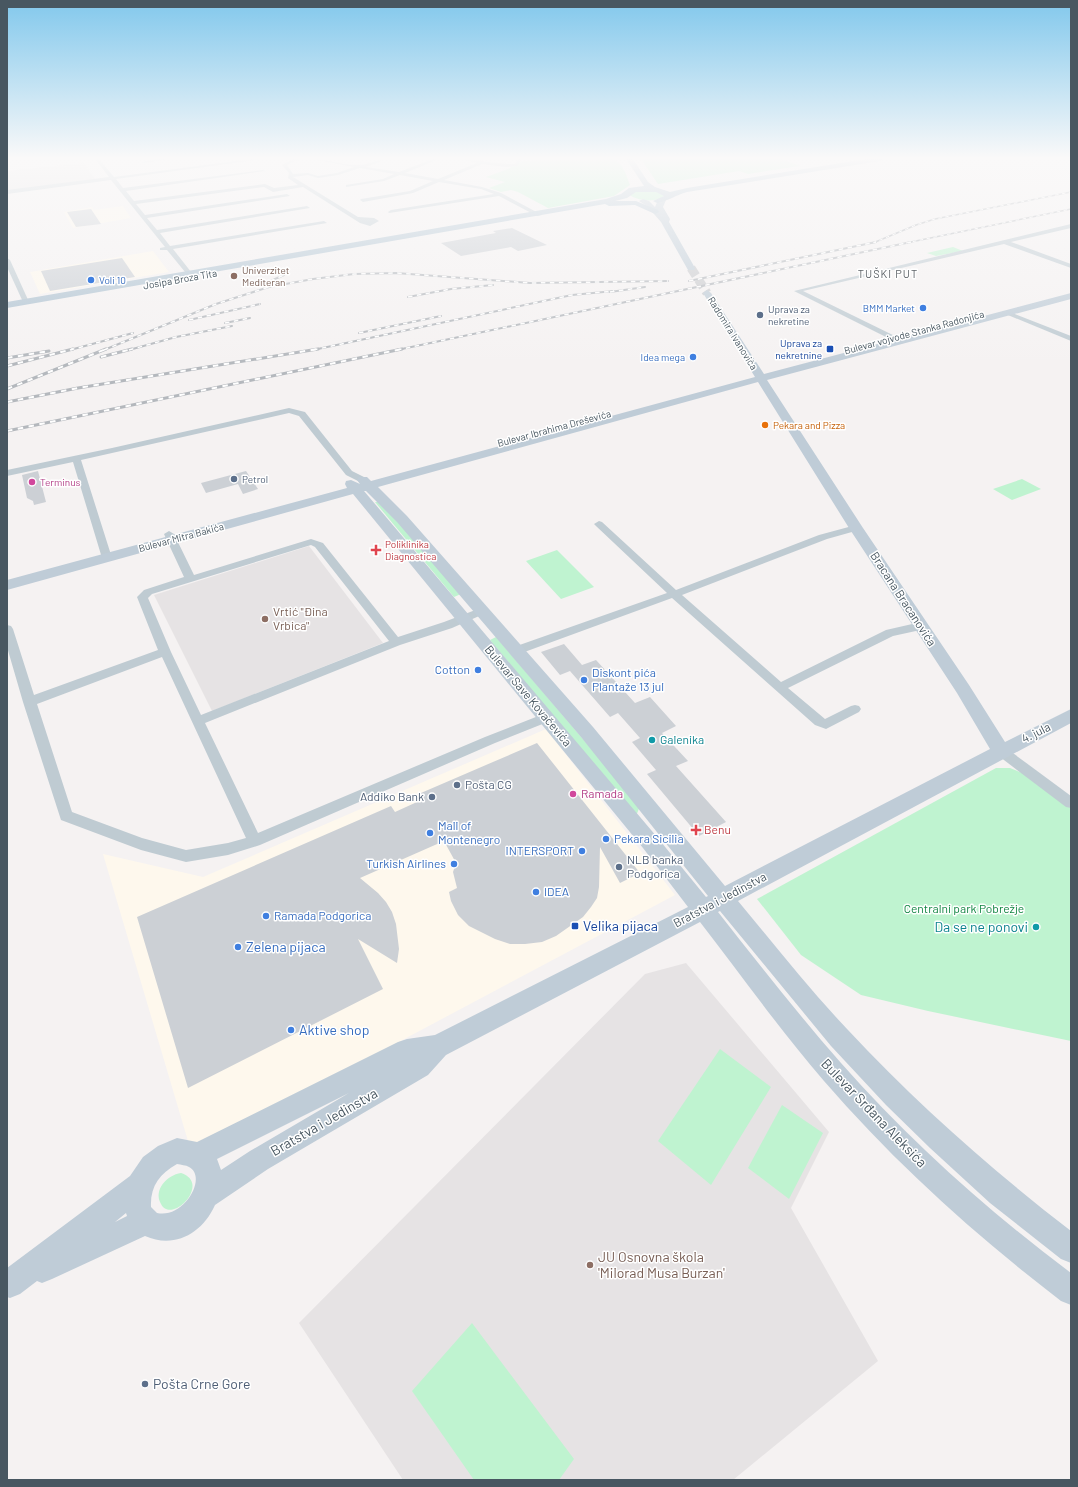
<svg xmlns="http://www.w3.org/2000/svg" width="1078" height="1487" font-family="Barlow,sans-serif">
<rect width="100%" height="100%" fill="#f5f2f2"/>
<g fill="#fef8ed">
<path d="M123 206 131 218 73 228 64 212 92 207 94 210Z"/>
<path d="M153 251 169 272 40 294 30 272Z"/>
<path d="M546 729 675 895 205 1145 188 1141 103 854 203 877Z"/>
</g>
<g fill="#e6e3e4">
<path d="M84 163 95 179 7 191V171Z"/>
<path d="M309 546 383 643 212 711 154 595Z"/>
<path d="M686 963 829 1132 791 1208 878 1361 733 1480H403L299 1323 645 974Z"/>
</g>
<g fill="#bff3d0">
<path d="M613 159C624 164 626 175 630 185L614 196 548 208 518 192 511 190 501 192 489 188 505 182 486 177 508 169 522 161Z"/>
<path d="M641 159H781L800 166 748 174 739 171 658 184Z"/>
<path d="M635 191H656L665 195C657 203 640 201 631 196V194Z"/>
<path d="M953 247 963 251 936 256 927 253Z"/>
<path d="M1022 479 1041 489 1012 500 993 489Z"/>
<path d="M375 502H378L395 517 461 594 454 597Z"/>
<path d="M557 550 594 587 561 599 526 561Z"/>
<path d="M496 637 640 806 636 816 490 640Z"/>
<path d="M996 768H1010L1030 776 1071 806V1041L928 1011 861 995 801 955 757 899Z"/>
<path d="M720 1049 771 1087 711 1185 658 1141Z"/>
<path d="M782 1105 823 1133 789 1199 748 1168Z"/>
<path d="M181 1173C212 1183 172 1225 161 1204 153 1190 167 1175 181 1173Z"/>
<path d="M472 1323 574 1459 559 1480H474L412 1391Z"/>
</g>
<g fill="#ccd0d5">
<path d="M91 209 101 224 76 227 67 212Z"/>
<path d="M512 228 547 245 518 251 511 247 461 256 441 243 496 233 493 231Z"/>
<path d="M122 258 135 277 50 291 41 271Z"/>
<path d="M38 471 46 502 34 505 33 501 27 498 22 475Z"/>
<path d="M246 471 258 489 243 494 238 484 206 493 201 483Z"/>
<path d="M564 644 582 665 596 660 635 703 650 697 676 726 662 733 688 761 676 766 726 822 699 836 647 774 656 770 632 742 640 738 618 713 610 717 570 671 560 675 541 652Z"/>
<path d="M537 743 640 873 620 883 600 847 599 887 597 898 591 907 583 917 556 936 542 942 525 944H510L495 939 469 926 458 915 451 901 449 892 457 888 453 872 456 863 444 841 360 878 378 893 386 902 392 912 396 924 399 949 397 963 358 939 383 989 188 1088 137 917 391 806 395 812 417 802 414 796Z"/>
</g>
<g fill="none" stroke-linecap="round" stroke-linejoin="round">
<path stroke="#cacbce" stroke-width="9" stroke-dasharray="9 4.5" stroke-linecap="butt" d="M691 268 707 293"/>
<g fill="#bfcbd2" fill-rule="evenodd">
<path d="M95 159H99L114 177 251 159H264L116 179 123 188 263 170 265 171 126 191 134 201 265 184 274 188 298 185 288 178 289 173 282 165 293 159H299L287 165 293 174 308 173 318 176 337 173 354 167 312 159C328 159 345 166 359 165 369 165 377 159 387 159L366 167 399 172 433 159H439L405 173 438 179 477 163 461 159C479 159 497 165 515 164L518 159H522L517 166 506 167 482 164 444 180 482 187 501 193 542 215 537 216 499 196 389 213 388 212 391 210 494 194 481 189 439 182 413 193 363 202 360 200 361 199 410 191 433 181 400 175 384 181 346 187V185L383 179 394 174 360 168 338 175 318 178 308 175 293 177 358 217 374 218 379 221 370 226 360 223 303 187 273 192 264 187 136 204 145 215 287 194 290 196 147 218 157 230 307 206 310 208 160 233 170 246 324 221 327 223 173 249 195 277 192 279 190 278 167 250H160V248L165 247 111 180 7 194V190L109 177Z"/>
<path d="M156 159H170L144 163 142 162Z"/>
<path d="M1071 224V228L1011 242 1071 264V268L1004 244 803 291 901 339 902 341 898 343 794 291Z"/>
<path d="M7 258 10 260 29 302 28 303 23 302 7 267Z"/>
<path d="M1003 311H1007L1071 336V341L1003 313Z"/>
<path d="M289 408 305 412 352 471 366 478 368 480 366 482H360L346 475 299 416 289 413 81 460 112 558 107 561 102 558 73 462 7 476V470L112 448Z"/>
<path d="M599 521 602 522 676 590 819 535 856 525 859 526 861 528 859 530 827 539 682 595 781 682 886 630 921 622 925 623 927 626 925 629 893 636 788 688 825 719 851 706 855 705 859 706 861 709 859 712 826 729 815 725 672 598 519 654H511L509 651 511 648 667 593 596 526 594 524Z"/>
<path d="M169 531 174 534 194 575 311 539 323 543 398 637 444 622 478 609H486L488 611 486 613 452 628 400 645 205 723 258 833 485 737 546 713 550 715 552 718 550 721 495 743 260 845 228 855 186 862 141 850 61 820 23 702 7 647V625L11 626 13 629 34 695 158 650 137 597 144 590 184 577 164 534ZM311 545 315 547 389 641 201 715 171 652 148 598 152 594ZM162 657 246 838 228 843 186 850 142 838 72 812 37 704Z"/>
<path d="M1001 746 1006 748 1071 796V808L1066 807 996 754 994 751 996 748Z"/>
</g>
<g fill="#bfccd7" fill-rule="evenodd">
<path d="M659 198H665L666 200 663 207 670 219 669 222 695 268 694 270H688L661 222 647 206 639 201 643 199 649 201 655 207Z"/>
<path d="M707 290 711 293 764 374 1071 293V299L767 380 863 528 969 685 1005 742 1071 709V723L738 901C774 944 809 989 848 1030 917 1104 992 1170 1071 1231V1263L1061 1259 990 1203 930 1148 886 1105 831 1046 720 911 718 912C758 963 798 1014 841 1063 910 1141 988 1211 1071 1273V1305L1061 1301C975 1235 895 1163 824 1081 780 1030 741 975 700 922L446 1055 428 1075 268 1169 215 1205C202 1234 174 1249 145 1236L52 1279 42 1283 37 1281 20 1294 10 1298 7 1297V1268L130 1176 143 1157 158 1146 177 1138 197 1142 398 1042 407 1039 435 1035 688 907 643 848 353 494 7 590V580L347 488 345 484 346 481 351 480 360 484 357 480 359 477H367L371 481 755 377 703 293ZM758 382 849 528 957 693 990 749 725 886 593 727 407 516 378 487ZM364 491H366L397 522 581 737 708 896 706 897 657 837ZM349 1093 250 1151 221 1170 217 1159ZM177 1164C181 1165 186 1165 189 1167 208 1177 184 1219 157 1213L151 1207C150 1187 159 1174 177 1164ZM126 1213 127 1216 115 1222Z"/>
</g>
<path fill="#b1c4d2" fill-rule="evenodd" d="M626 159H633L648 182 655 187 670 192 687 188 866 159H883L880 161 687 192C676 195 668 201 657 203L653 201 664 196 656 192H636L627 198 615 201H636L658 210 659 212 655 214 635 205 609 206 605 204 7 308V302L606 199 621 194 629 188 644 186Z"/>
<g stroke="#b4b8bd" stroke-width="1.5">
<g id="rail-far2">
<path d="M873 243 916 225 935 219 1071 192"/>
<path d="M906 243 1071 209"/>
</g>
</g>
<g stroke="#b4b8bd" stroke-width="2">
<g id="rail-far1">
<path d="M689 281 876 242"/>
<path d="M262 285 284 275"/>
<path d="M610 292 645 287"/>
<path d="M408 297 451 289 493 285"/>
<path d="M189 320 260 304"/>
<path d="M225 323 250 318"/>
<path d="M359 333 441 316"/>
<path d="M70 350 133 333"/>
<path d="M104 350 216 304 269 287 313 279 354 274 396 273 530 283 668 281"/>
<path d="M129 350 176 337 232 326"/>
<path d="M313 350 572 295 614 291"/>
<path d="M397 350 911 242"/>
</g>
</g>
<g stroke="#b4b8bd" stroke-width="3">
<g id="rail">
<path d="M101 357 132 349"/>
<path d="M7 358 49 351"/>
<path d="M7 366 73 349"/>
<path d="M7 389 106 349"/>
<path d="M7 402 78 388 318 349"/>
<path d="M7 431 402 349"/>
</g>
</g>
<use href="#rail-far2" stroke="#fff" stroke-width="1" stroke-dasharray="3.5" stroke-linecap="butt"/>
<use href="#rail-far1" stroke="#fff" stroke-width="1.5" stroke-dasharray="4.5" stroke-linecap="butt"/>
<use href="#rail" stroke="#fff" stroke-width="2" stroke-dasharray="5.5" stroke-linecap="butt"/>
</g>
<linearGradient id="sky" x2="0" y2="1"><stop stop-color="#82c8ec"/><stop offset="0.43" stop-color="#faf9f9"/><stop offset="1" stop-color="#faf9f9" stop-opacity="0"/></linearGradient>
<rect width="1078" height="367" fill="url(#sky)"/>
<g fill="#8d6e63" stroke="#fff" stroke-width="1.5">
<circle cx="234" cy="276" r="4"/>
<circle cx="265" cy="619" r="4"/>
<circle cx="590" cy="1265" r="4"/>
</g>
<g fill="#3f7fe0" stroke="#fff" stroke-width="1.5">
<circle cx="91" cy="280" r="4"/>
<circle cx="923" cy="308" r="4"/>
<circle cx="693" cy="357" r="4"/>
<circle cx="478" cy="670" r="4"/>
<circle cx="584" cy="680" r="4"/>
<circle cx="430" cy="833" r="4"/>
<circle cx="606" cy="839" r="4"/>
<circle cx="582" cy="851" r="4"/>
<circle cx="454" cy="864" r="4"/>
<circle cx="536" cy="892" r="4"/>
<circle cx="266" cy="916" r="4"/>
<circle cx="238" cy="947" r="4"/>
<circle cx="291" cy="1030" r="4"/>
</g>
<g fill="#5c6f8a" stroke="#fff" stroke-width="1.5">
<circle cx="760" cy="315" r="4"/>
<circle cx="234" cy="479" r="4"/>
<circle cx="457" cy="785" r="4"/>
<circle cx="432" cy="797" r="4"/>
<circle cx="619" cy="867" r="4"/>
<circle cx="145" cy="1384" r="4"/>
</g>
<g fill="#1a4fb4" stroke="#fff" stroke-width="1.5">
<rect x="826" y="345" width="8" height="8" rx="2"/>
<rect x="571" y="922" width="8" height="8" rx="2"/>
</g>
<circle fill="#e8710a" stroke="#fff" stroke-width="1.5" cx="765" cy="425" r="4"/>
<g fill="#d1479c" stroke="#fff" stroke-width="1.5">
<circle cx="32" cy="482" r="4"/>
<circle cx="573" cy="794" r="4"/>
</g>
<g fill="#e0444e" stroke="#fff" stroke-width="1.5">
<path d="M374 544h4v4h4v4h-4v4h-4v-4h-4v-4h4z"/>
<path d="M694 824h4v4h4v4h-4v4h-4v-4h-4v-4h4z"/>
</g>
<g fill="#0f9aa8" stroke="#fff" stroke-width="1.5">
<circle cx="652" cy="740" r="4"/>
<circle cx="1036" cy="927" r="4"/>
</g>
<g text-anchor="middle" stroke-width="3" stroke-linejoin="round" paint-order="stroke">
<g font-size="10" fill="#785e54" stroke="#fff" text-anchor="start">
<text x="242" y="274">Univerzitet<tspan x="242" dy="12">Mediteran</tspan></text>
</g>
<g font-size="10" fill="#485761" stroke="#fff">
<text transform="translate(180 279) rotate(-10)" y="4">Josipa Broza Tita</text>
<text transform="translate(914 332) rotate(-15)" y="4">Bulevar vojvode Stanka Radonjića</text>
<text transform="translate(733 333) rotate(58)" y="4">Radomira Ivanovića</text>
<text transform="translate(554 428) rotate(-15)" y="4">Bulevar Ibrahima Dreševića</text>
<text transform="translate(181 537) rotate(-15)" y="4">Bulevar Mitra Bakića</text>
</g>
<g font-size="10" fill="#366cbe" stroke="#fff" text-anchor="end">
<text x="99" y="284" text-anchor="start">Voli 10</text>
<text x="915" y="312">BMM Market</text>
<text x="685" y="361">Idea mega</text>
</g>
<g font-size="10" fill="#4e5e75" stroke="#fff" text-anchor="start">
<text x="768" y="313">Uprava za<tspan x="768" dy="12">nekretine</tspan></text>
<text x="242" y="483">Petrol</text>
</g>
<g font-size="10" fill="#164399" stroke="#fff" text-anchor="end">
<text x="822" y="347">Uprava za<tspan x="822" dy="12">nekretnine</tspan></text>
</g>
<g font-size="10" fill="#c56008" stroke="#fff" text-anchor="start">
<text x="773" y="429">Pekara and Pizza</text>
</g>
<g font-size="10" fill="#b23c85" stroke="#fff" text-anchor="start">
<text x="40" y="486">Terminus</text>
</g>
<g font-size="10" fill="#be3a42" stroke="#fff" text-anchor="start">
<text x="385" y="548">Poliklinika<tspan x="385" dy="12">Diagnostica</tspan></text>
</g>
<g font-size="11" letter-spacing="1" fill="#5e6368" stroke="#fff">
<text x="888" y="278">TUŠKI PUT</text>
</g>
<g font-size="12" fill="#485761" stroke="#fff">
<text transform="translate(903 599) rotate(57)" y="4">Bracana Bracanovića</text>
<text transform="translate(528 696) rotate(50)" y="4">Bulevar Save Kovačevića</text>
<text transform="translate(1036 733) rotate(-27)" y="4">4. jula</text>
<text transform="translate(720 900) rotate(-28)" y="4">Bratstva i Jedinstva</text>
</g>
<g font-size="12" fill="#785e54" stroke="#fff" text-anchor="start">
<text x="273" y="616">Vrtić "Đina<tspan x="273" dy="14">Vrbica"</tspan></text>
</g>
<g font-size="12" fill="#366cbe" stroke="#fff" text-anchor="start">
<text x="470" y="674" text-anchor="end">Cotton</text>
<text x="592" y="677">Diskont pića<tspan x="592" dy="14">Plantaže 13 jul</tspan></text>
<text x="438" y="830">Mall of<tspan x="438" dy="14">Montenegro</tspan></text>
<text x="614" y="843">Pekara Sicilia</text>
<text x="574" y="855" text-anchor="end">INTERSPORT</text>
<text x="446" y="868" text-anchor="end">Turkish Airlines</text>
<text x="544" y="896">IDEA</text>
<text x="274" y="920">Ramada Podgorica</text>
</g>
<g font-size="12" fill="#0d838f" stroke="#fff" text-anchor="start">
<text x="660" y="744">Galenika</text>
</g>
<g font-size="12" fill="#4e5e75" stroke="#fff" text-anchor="start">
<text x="465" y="789">Pošta CG</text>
<text x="424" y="801" text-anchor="end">Addiko Bank</text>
<text x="627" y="864">NLB banka<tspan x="627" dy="14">Podgorica</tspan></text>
</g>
<g font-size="12" fill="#b23c85" stroke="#fff" text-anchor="start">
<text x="581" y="798">Ramada</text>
</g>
<g font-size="12" fill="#be3a42" stroke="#fff" text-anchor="start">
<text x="704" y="834">Benu</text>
</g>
<g font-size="12" fill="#118542" stroke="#fff">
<text x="964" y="913">Centralni park Pobrežje</text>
</g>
<g font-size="14" fill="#164399" stroke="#fff" text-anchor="start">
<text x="583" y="931">Velika pijaca</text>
</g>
<g font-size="14" fill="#0d838f" stroke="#fff" text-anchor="end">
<text x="1028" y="932">Da se ne ponovi</text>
</g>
<g font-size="14" fill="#366cbe" stroke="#fff" text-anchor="start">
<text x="246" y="952">Zelena pijaca</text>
<text x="299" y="1035">Aktive shop</text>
</g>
<g font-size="14" fill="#485761" stroke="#fff">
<text transform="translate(874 1113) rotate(46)" y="5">Bulevar Srđana Aleksića</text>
<text transform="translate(324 1122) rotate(-30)" y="5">Bratstva i Jedinstva</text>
</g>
<g font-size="14" fill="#785e54" stroke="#fff" text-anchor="start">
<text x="598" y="1262">JU Osnovna škola<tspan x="598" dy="16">'Milorad Musa Burzan'</tspan></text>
</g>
<g font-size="14" fill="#4e5e75" stroke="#fff" text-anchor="start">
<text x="153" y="1389">Pošta Crne Gore</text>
</g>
</g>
<rect width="1078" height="1487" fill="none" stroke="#485761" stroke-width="16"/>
</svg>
